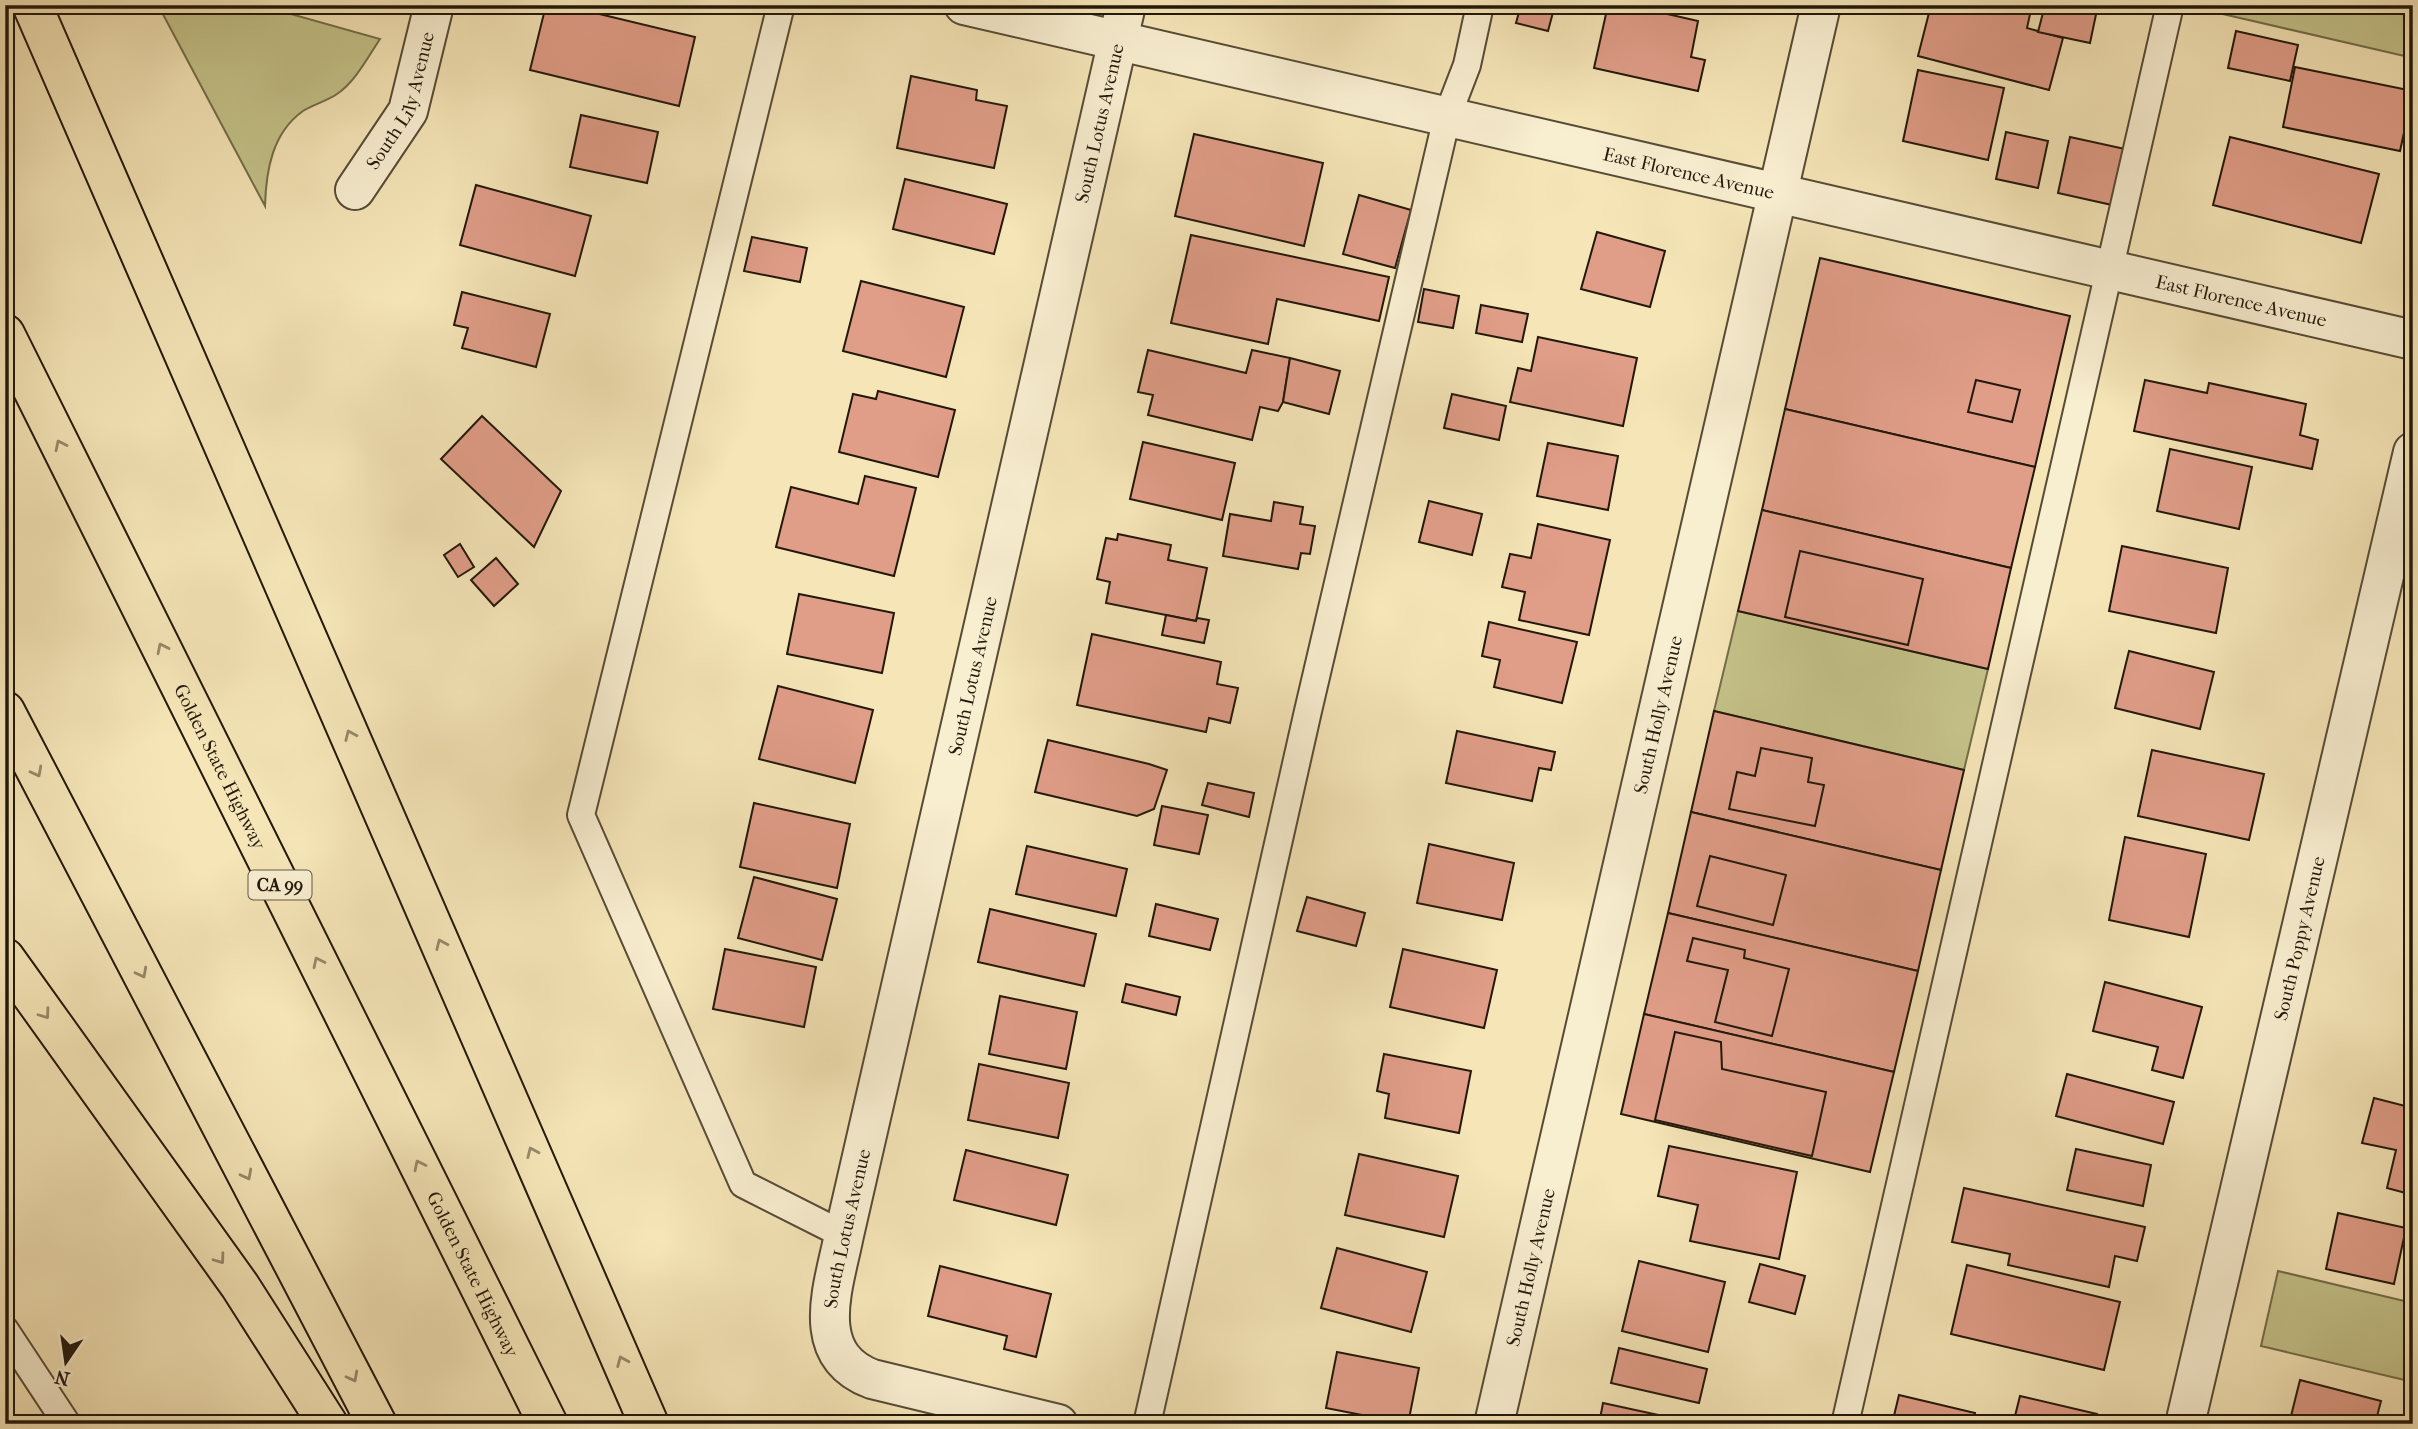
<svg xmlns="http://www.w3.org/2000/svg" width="2418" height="1429" font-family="'IM FELL French Canon',serif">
<rect width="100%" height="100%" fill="#f5e5b7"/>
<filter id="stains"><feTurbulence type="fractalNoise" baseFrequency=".00286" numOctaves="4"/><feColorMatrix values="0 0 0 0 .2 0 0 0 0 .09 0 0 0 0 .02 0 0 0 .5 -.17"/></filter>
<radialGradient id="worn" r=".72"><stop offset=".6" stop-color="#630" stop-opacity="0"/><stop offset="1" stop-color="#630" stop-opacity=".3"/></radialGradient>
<g fill="#c4c289" stroke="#736d4a" stroke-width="2">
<path d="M158 5H259L380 39C368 57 355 82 337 94 327 101 314 104 303 111 272 133 266 171 265 206Z"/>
<path d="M2413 5V58L2188 6 2189 5Z"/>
<path d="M1738 611 1988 669 1964 770 1714 711Z"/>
<path d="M2278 1271 2413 1303V1382L2261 1346Z"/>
</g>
<g fill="#e09d88" stroke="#22180b" stroke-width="2">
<path d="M295 5H332L330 13Z"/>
<path d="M546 5H562L695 37 679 106 530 70Z"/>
<path d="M1521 5H1555L1548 31 1516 23Z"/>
<path d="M1608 5H1628L1698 21 1691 57 1705 60 1698 91 1594 68Z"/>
<path d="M1931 5H2032L2027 28 2063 38 2049 90 1918 56Z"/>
<path d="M2045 5H2098L2090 43 2038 32Z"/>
<path d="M2236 31 2298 45 2290 81 2228 68Z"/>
<path d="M2295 67 2413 91 2400 151 2283 127Z"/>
<path d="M1918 70 2004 88 1988 160 1903 141Z"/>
<path d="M911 76 977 90 976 100 1007 106 994 168 897 148Z"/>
<path d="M581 115 658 132 647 183 570 167Z"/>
<path d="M2006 132 2048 141 2038 188 1996 179Z"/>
<path d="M1194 134 1323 163 1304 246 1175 216Z"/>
<path d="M2070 137 2125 149 2112 205 2058 193Z"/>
<path d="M2230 137 2379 174 2361 243 2213 205Z"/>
<path d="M905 179 1007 204 994 254 893 229Z"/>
<path d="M476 185 591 216 575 276 460 245Z"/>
<path d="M1359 195 1411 210 1395 268 1343 254Z"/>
<path d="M1597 232 1665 251 1650 307 1581 289Z"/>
<path d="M1191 235 1389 277 1379 321 1277 299 1268 344 1171 323Z"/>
<path d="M752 237 807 248 800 282 744 271Z"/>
<path d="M1820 258 2070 316 2035 467 1785 409Z"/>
<path d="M861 281 964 307 946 377 843 351Z"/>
<path d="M1424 289 1459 296 1453 328 1418 322Z"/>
<path d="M462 292 550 314 536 367 462 348 468 328 454 325Z"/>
<path d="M1481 305 1528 314 1522 342 1476 333Z"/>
<path d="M1538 337 1637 358 1623 426 1510 402 1518 368 1531 371Z"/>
<path d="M1148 350 1246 373 1252 350 1290 358 1283 402 1278 411 1260 407 1252 440 1148 415 1153 395 1138 392Z"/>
<path d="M1290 358 1340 371 1329 414 1283 402Z"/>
<path d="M1976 380 2020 390 2012 422 1968 412Z"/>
<path d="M2145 380 2207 393 2209 383 2306 404 2300 435 2318 440 2312 469 2134 431Z"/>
<path d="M878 391 955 410 938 477 839 452 853 394 876 399Z"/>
<path d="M1452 394 1506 406 1499 440 1444 428Z"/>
<path d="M1785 409 2035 467 2011 568 1762 510Z"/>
<path d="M482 416 561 491 534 547 441 459Z"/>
<path d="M1143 442 1235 463 1222 520 1130 499Z"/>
<path d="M1548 443 1618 456 1608 510 1537 496Z"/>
<path d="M2170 449 2252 467 2239 529 2157 511Z"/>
<path d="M865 476 916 488 894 576 776 547 791 487 858 504Z"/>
<path d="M1429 501 1482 514 1472 555 1419 542Z"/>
<path d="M1274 502 1303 507 1300 524 1315 526 1310 554 1301 553 1298 569 1223 556 1230 514 1271 521Z"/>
<path d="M1762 510 2011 568 1988 669 1738 611Z"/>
<path d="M1538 524 1610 540 1589 635 1519 620 1525 592 1502 587 1510 554 1531 558Z"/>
<path d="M1118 534 1171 545 1168 560 1207 568 1196 621 1106 603 1110 582 1097 579 1106 538 1117 540Z"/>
<path d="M460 544 474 567 458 577 444 555Z"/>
<path d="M2122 546 2228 568 2216 633 2109 611Z"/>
<path d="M1800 551 1923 579 1908 645 1785 617Z"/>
<path d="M496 558 518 584 494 606 471 580Z"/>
<path d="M799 594 894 613 882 673 787 654Z"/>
<path d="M1166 615 1196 621 1197 618 1209 620 1204 643 1162 635Z"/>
<path d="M1489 622 1577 642 1562 703 1494 687 1500 660 1482 656Z"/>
<path d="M1092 634 1221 662 1217 684 1238 688 1230 723 1209 718 1206 732 1077 705Z"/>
<path d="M2129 651 2214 672 2200 729 2115 708Z"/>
<path d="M778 686 873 710 855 783 759 759Z"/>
<path d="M1714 711 1964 770 1941 870 1691 812Z"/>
<path d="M1457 731 1555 752 1551 770 1539 768 1532 801 1446 783Z"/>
<path d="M1048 740 1149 764 1167 770 1154 809 1137 816 1035 792Z"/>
<path d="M1761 748 1812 758 1808 782 1824 785 1815 826 1729 809 1737 772 1755 776Z"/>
<path d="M2152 750 2264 774 2249 840 2138 816Z"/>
<path d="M1208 783 1254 793 1249 817 1202 805Z"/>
<path d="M754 803 850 824 837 888 740 867Z"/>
<path d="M1162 806 1208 815 1199 854 1154 845Z"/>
<path d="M1691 812 1941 870 1918 971 1668 913Z"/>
<path d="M2125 837 2206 854 2189 937 2109 920Z"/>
<path d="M1429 844 1514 863 1502 920 1417 903Z"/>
<path d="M1027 846 1127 869 1116 916 1016 894Z"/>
<path d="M1710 856 1786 875 1773 925 1697 906Z"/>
<path d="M754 877 837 899 822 960 738 938Z"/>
<path d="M1307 897 1365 913 1356 946 1297 931Z"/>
<path d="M1156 904 1218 919 1210 950 1149 936Z"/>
<path d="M990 909 1096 934 1084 986 978 962Z"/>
<path d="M1668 913 1918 971 1894 1072 1644 1014Z"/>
<path d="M1693 938 1745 950 1744 958 1789 969 1772 1036 1715 1022 1728 970 1687 961Z"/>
<path d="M725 949 816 967 804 1027 713 1009Z"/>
<path d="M1403 949 1497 970 1484 1028 1390 1007Z"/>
<path d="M2105 982 2202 1007 2183 1078 2152 1070 2158 1047 2093 1031Z"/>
<path d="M1126 984 1180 997 1176 1015 1122 1002Z"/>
<path d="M1000 996 1077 1012 1066 1069 989 1054Z"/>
<path d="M1644 1014 1894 1072 1870 1172 1621 1114Z"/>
<path d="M1675 1032 1721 1042 1722 1069 1826 1092 1812 1156 1655 1120Z"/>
<path d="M1384 1054 1471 1071 1459 1133 1385 1118 1389 1094 1377 1091Z"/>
<path d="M979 1064 1069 1083 1058 1138 968 1120Z"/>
<path d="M2067 1074 2174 1102 2163 1144 2056 1116Z"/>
<path d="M2374 1098 2413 1108V1195L2387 1188 2396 1150 2362 1143Z"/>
<path d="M1669 1146 1797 1172 1779 1259 1690 1241 1698 1205 1658 1196Z"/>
<path d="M2076 1149 2151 1165 2143 1206 2067 1190Z"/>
<path d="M966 1150 1068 1175 1056 1225 954 1200Z"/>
<path d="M1359 1154 1458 1176 1444 1237 1345 1215Z"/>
<path d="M1964 1188 2145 1227 2137 1261 2115 1256 2109 1287 2008 1265 2010 1254 1952 1242Z"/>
<path d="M2338 1213 2406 1228 2394 1284 2326 1269Z"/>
<path d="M1337 1248 1427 1272 1411 1332 1321 1308Z"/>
<path d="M1639 1261 1725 1282 1708 1352 1622 1331Z"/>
<path d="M1760 1264 1805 1276 1795 1314 1749 1302Z"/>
<path d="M1967 1265 2120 1302 2104 1370 1951 1334Z"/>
<path d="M940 1266 1051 1294 1036 1357 1004 1349 1007 1336 928 1316Z"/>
<path d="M1619 1348 1707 1369 1699 1403 1611 1383Z"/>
<path d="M1337 1352 1419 1368 1408 1424 1326 1408Z"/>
<path d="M2300 1380 2381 1401 2375 1424H2289Z"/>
<path d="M1899 1395 1975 1413 1973 1424H1892Z"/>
<path d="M2020 1396 2097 1414 2094 1424H2013Z"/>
<path d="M1603 1403 1700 1424H1599Z"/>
</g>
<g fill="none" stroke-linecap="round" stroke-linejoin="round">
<g stroke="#574b36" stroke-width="30">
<g id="service">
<path d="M781 5 581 815 743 1184 844 1235"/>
<path d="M5 1330 67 1424"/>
<path d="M1147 1424 1308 711 1447 117 1467 65 1480 5"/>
<path d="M1845 1424 2170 5"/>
</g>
</g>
<g stroke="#574b36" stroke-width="42">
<g id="minor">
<path id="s1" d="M964 5 2413 340"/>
<path id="s2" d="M355 190 408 111 434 5"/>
<path id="s3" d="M1058 1424 872 1379C807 1354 834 1286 844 1235L1126 5"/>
<path id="s4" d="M1494 1424 1821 5"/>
<path id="s5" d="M2185 1424 2413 452"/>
</g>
</g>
<g stroke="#22180b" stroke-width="42">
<g id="motorway">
<path d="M32 5 649 1424"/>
<path id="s6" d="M5 334 548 1424"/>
<path d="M5 711 377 1424"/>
<path d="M5 958 240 1286 328 1424"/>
</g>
</g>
<use href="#service" stroke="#f8eed0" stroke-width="26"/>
<use href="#minor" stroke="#f8eed0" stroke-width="38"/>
<use href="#motorway" stroke="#f5e5b7" stroke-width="38"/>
</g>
<defs><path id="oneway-chevron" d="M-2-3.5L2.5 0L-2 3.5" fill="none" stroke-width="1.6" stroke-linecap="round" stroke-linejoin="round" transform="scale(1.75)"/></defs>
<g stroke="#96896a">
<use href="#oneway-chevron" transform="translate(60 445) rotate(-116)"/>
<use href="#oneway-chevron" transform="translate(162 648) rotate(-116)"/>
<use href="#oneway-chevron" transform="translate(350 735) rotate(-114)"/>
<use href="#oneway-chevron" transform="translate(37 772) rotate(62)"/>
<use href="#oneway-chevron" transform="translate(441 944) rotate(-114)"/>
<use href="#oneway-chevron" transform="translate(318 962) rotate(-116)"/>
<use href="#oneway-chevron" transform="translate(142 973) rotate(62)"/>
<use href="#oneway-chevron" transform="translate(45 1014) rotate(54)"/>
<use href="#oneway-chevron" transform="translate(532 1152) rotate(-114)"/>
<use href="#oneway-chevron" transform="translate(419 1165) rotate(-116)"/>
<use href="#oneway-chevron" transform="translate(247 1175) rotate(62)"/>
<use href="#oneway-chevron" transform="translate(220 1259) rotate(54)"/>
<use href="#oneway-chevron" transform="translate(622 1361) rotate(-113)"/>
<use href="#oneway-chevron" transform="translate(353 1377) rotate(62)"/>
</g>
<g text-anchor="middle" stroke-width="5" stroke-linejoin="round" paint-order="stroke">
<rect fill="#f8eed0" stroke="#625846" stroke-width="2" x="248.5" y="870.5" width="63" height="29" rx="5"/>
<g font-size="18" font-weight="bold" fill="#22180b">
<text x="280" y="891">CA 99</text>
</g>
<g font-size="19" fill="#22180b" stroke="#f8eed0">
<text dy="7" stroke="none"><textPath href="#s2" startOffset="102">South Lily Avenue</textPath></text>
<text dy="7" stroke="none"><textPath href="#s3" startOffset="1496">South Lotus Avenue</textPath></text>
<text dy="7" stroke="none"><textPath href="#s1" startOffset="744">East Florence Avenue</textPath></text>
<text dy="7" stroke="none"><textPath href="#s1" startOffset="1311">East Florence Avenue</textPath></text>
<text dy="7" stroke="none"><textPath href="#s3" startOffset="929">South Lotus Avenue</textPath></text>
<text dy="7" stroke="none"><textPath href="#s4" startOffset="728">South Holly Avenue</textPath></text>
<text dy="7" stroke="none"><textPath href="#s6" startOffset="483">Golden State Highway</textPath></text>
<text dy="7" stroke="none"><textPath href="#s5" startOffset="499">South Poppy Avenue</textPath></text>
<text dy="7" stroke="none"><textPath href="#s3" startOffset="362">South Lotus Avenue</textPath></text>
<text dy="7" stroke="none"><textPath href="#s4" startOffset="161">South Holly Avenue</textPath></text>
<text dy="7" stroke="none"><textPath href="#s6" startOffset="1050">Golden State Highway</textPath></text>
</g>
</g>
<rect width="2418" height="1429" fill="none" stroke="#f5e5b7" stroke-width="28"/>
<rect x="7" y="7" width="2404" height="1415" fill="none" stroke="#22180b" stroke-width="3.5"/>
<rect x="14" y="14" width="2390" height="1401" fill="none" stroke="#22180b" stroke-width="2"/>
<g transform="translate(66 1362) rotate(193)" stroke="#f8eed0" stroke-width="5" paint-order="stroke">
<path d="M0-5L12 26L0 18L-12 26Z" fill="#22180b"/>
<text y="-10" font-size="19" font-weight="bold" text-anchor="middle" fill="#22180b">N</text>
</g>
<rect width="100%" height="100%" filter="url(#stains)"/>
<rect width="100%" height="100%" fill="url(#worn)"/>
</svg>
